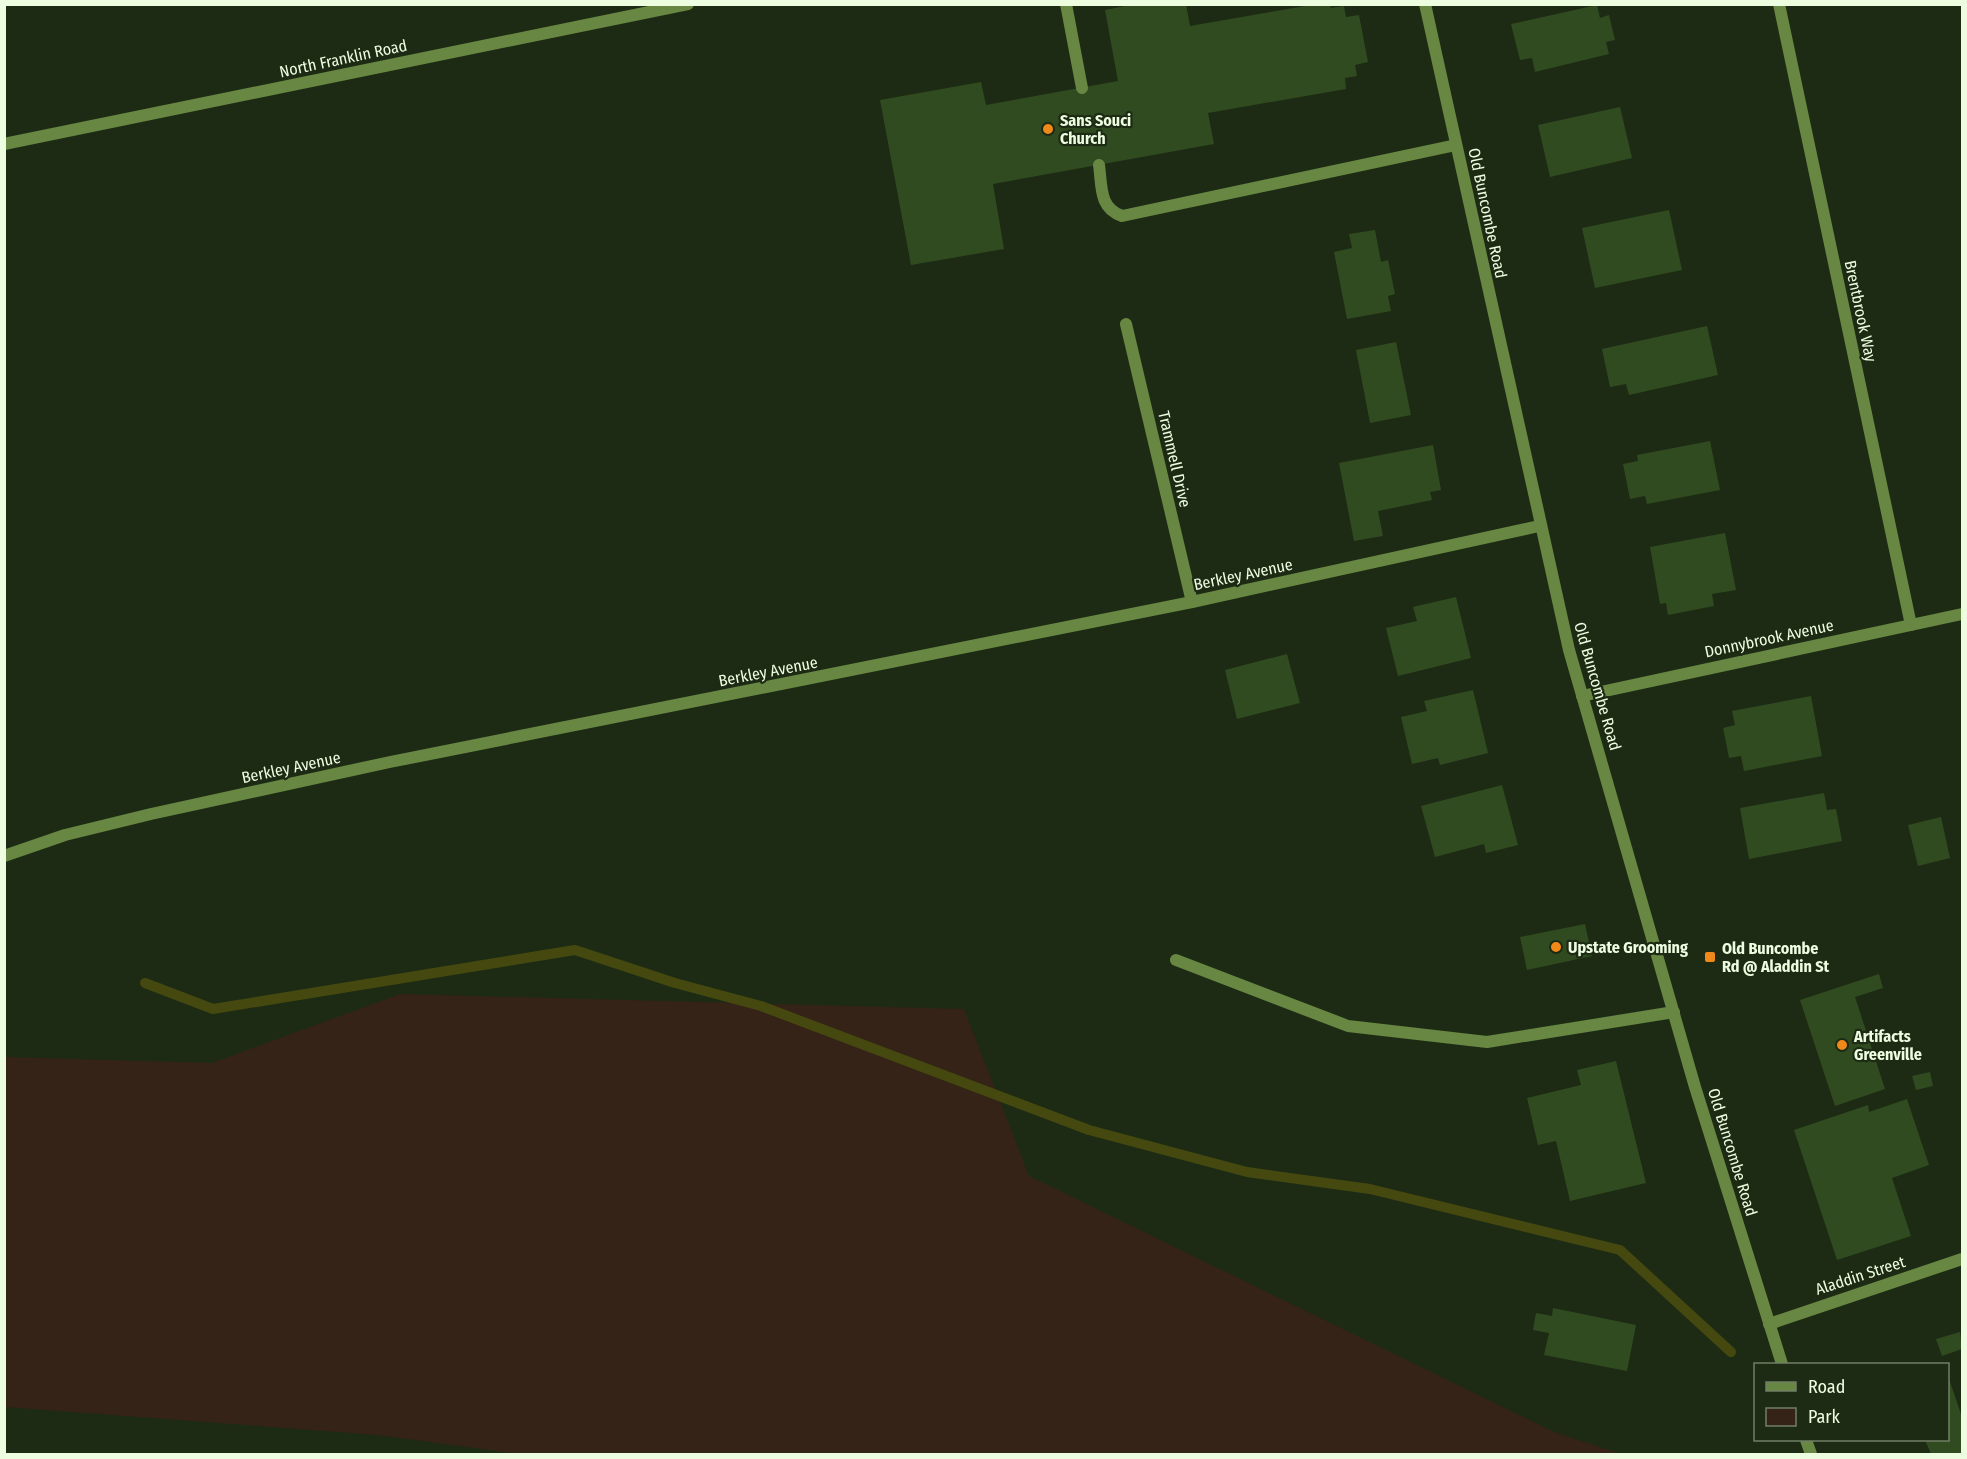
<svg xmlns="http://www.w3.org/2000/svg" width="1967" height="1459" font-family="'Fira Sans Condensed',sans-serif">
<rect width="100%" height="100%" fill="#1d2b14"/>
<path fill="#352317" d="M400 994 964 1009 1029 1176 1554 1432 1621 1454H520L378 1435 5 1407V1057L212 1063Z"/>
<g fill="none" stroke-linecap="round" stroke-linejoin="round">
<path stroke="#45490f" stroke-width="10" d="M145 983 213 1009 575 950 675 983 761 1006 1089 1130 1247 1172 1370 1189 1620 1250 1731 1352"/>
</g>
<g fill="#314b21">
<path d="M1135 4H1186L1190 26 1311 5H1330L1331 8 1344 6 1346 17 1359 15 1368 62 1355 65 1357 76 1345 78 1346 89 1208 113 1214 144 993 184 1004 249 911 265 880 100 981 82 986 105 1118 81 1105 10Z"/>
<path d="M1597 5 1600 18 1609 15 1615 40 1606 42 1609 54 1535 72 1532 58 1520 60 1511 24Z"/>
<path d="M1620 107 1632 158 1550 177 1538 125Z"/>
<path d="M1669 210 1682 270 1595 288 1582 228Z"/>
<path d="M1375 230 1381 262 1388 260 1395 294 1388 296 1391 311 1347 319 1334 252 1352 248 1349 234Z"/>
<path d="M1707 326 1718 375 1629 395 1626 384 1610 387 1602 349Z"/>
<path d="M1396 342 1411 415 1370 423 1356 350Z"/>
<path d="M1710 441 1720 490 1647 504 1645 496 1630 499 1623 464 1638 461 1637 455Z"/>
<path d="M1433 445 1441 490 1430 492 1432 500 1378 511 1383 536 1354 541 1339 463Z"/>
<path d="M1725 533 1736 590 1712 594 1714 606 1668 615 1666 603 1660 604 1650 547Z"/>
<path d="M1456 597 1471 658 1398 676 1386 628 1417 621 1413 607Z"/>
<path d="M1287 654 1300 703 1237 719 1225 670Z"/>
<path d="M1473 690 1488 753 1440 765 1438 758 1412 764 1401 717 1427 711 1424 701Z"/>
<path d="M1811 696 1822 756 1744 771 1741 756 1729 758 1723 728 1735 725 1732 711Z"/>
<path d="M1502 785 1518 845 1486 853 1484 844 1435 857 1421 806Z"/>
<path d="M1824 793 1827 810 1836 809 1842 841 1749 859 1740 808Z"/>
<path d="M1941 817 1950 858 1918 866 1908 825Z"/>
<path d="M1585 924 1592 956 1527 970 1520 937Z"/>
<path d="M1879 974 1883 988 1855 997 1885 1089 1835 1106 1800 1000Z"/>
<path d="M1616 1061 1646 1183 1570 1201 1556 1141 1538 1145 1527 1098 1581 1085 1577 1070Z"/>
<path d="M1930 1072 1933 1086 1916 1090 1912 1076Z"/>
<path d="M1907 1099 1929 1165 1892 1178 1911 1236 1837 1260 1794 1130 1868 1105 1869 1112Z"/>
<path d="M1553 1308 1636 1325 1627 1371 1544 1355 1549 1333 1533 1330 1536 1313 1552 1316Z"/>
<path d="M1960 1332 1962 1349 1942 1356 1936 1339Z"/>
<path d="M1948 1376 1962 1417V1454H1931L1925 1440H1948Z"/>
</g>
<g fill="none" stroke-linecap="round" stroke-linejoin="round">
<g stroke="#678742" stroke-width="12">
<path d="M1066 4 1082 88"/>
<path d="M1099 165C1102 187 1099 208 1122 216L1456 145"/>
<path d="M1176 960 1348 1026 1487 1042 1674 1012"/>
</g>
<g stroke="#678742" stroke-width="12">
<path d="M1779 4 1911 625"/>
<path d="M1126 324 1192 602"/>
<path d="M1582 696 1962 614"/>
<path d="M4 856 65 835 151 814 390 762 1192 602 1539 526"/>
<path d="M1769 1324 1962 1259"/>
</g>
<g stroke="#678742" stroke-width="12">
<path d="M1425 4 1569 650 1695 1087 1782 1364"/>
<path d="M4 144 688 4"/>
<path d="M1806 1440 1811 1454"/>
</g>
</g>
<g fill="#f08919" stroke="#1d2b14" stroke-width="2">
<circle cx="1048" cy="129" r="6"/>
<circle cx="1556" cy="947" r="6"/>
<rect x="1704" y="951" width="12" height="12" rx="3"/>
<circle cx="1842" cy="1045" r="6"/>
</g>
<g text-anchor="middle" stroke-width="4.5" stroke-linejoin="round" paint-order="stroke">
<g font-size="16" fill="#edfde0" stroke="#1d2b14">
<text transform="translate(343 58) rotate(-12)" y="6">North Franklin Road</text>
<text transform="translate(1488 213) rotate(78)" y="6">Old Buncombe Road</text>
<text transform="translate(1861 311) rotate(78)" y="6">Brentbrook Way</text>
<text transform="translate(1175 459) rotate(77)" y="6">Trammell Drive</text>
<text transform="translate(1243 574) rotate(-12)" y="6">Berkley Avenue</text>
<text transform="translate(1769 638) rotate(-12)" y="6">Donnybrook Avenue</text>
<text transform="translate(768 671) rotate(-11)" y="6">Berkley Avenue</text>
<text transform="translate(1598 686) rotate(74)" y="6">Old Buncombe Road</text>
<text transform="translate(291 767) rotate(-12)" y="6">Berkley Avenue</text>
<text transform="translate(1733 1152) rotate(73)" y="6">Old Buncombe Road</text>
<text transform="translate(1860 1275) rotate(-18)" y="6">Aladdin Street</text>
</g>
<g font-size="16" font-weight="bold" fill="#edfde0" stroke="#1d2b14" text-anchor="start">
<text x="1060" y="126">Sans Souci<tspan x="1060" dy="18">Church</tspan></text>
<text x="1568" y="953">Upstate Grooming</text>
<text x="1722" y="954">Old Buncombe<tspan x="1722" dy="18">Rd @ Aladdin St</tspan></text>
<text x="1854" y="1042">Artifacts<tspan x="1854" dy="18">Greenville</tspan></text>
</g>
</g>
<rect width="1967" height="1459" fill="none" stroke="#edfde0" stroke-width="12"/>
<rect x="1754" y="1363" width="195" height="78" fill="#1d2b14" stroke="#707f66" stroke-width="1.5"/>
<rect x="1766" y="1382" width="30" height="9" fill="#678742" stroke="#707f66" stroke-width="1.5"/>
<text x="1808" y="1393" font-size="18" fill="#edfde0">Road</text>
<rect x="1766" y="1408" width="30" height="18" fill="#352317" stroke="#707f66" stroke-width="1.5"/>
<text x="1808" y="1423" font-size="18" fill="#edfde0">Park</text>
</svg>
